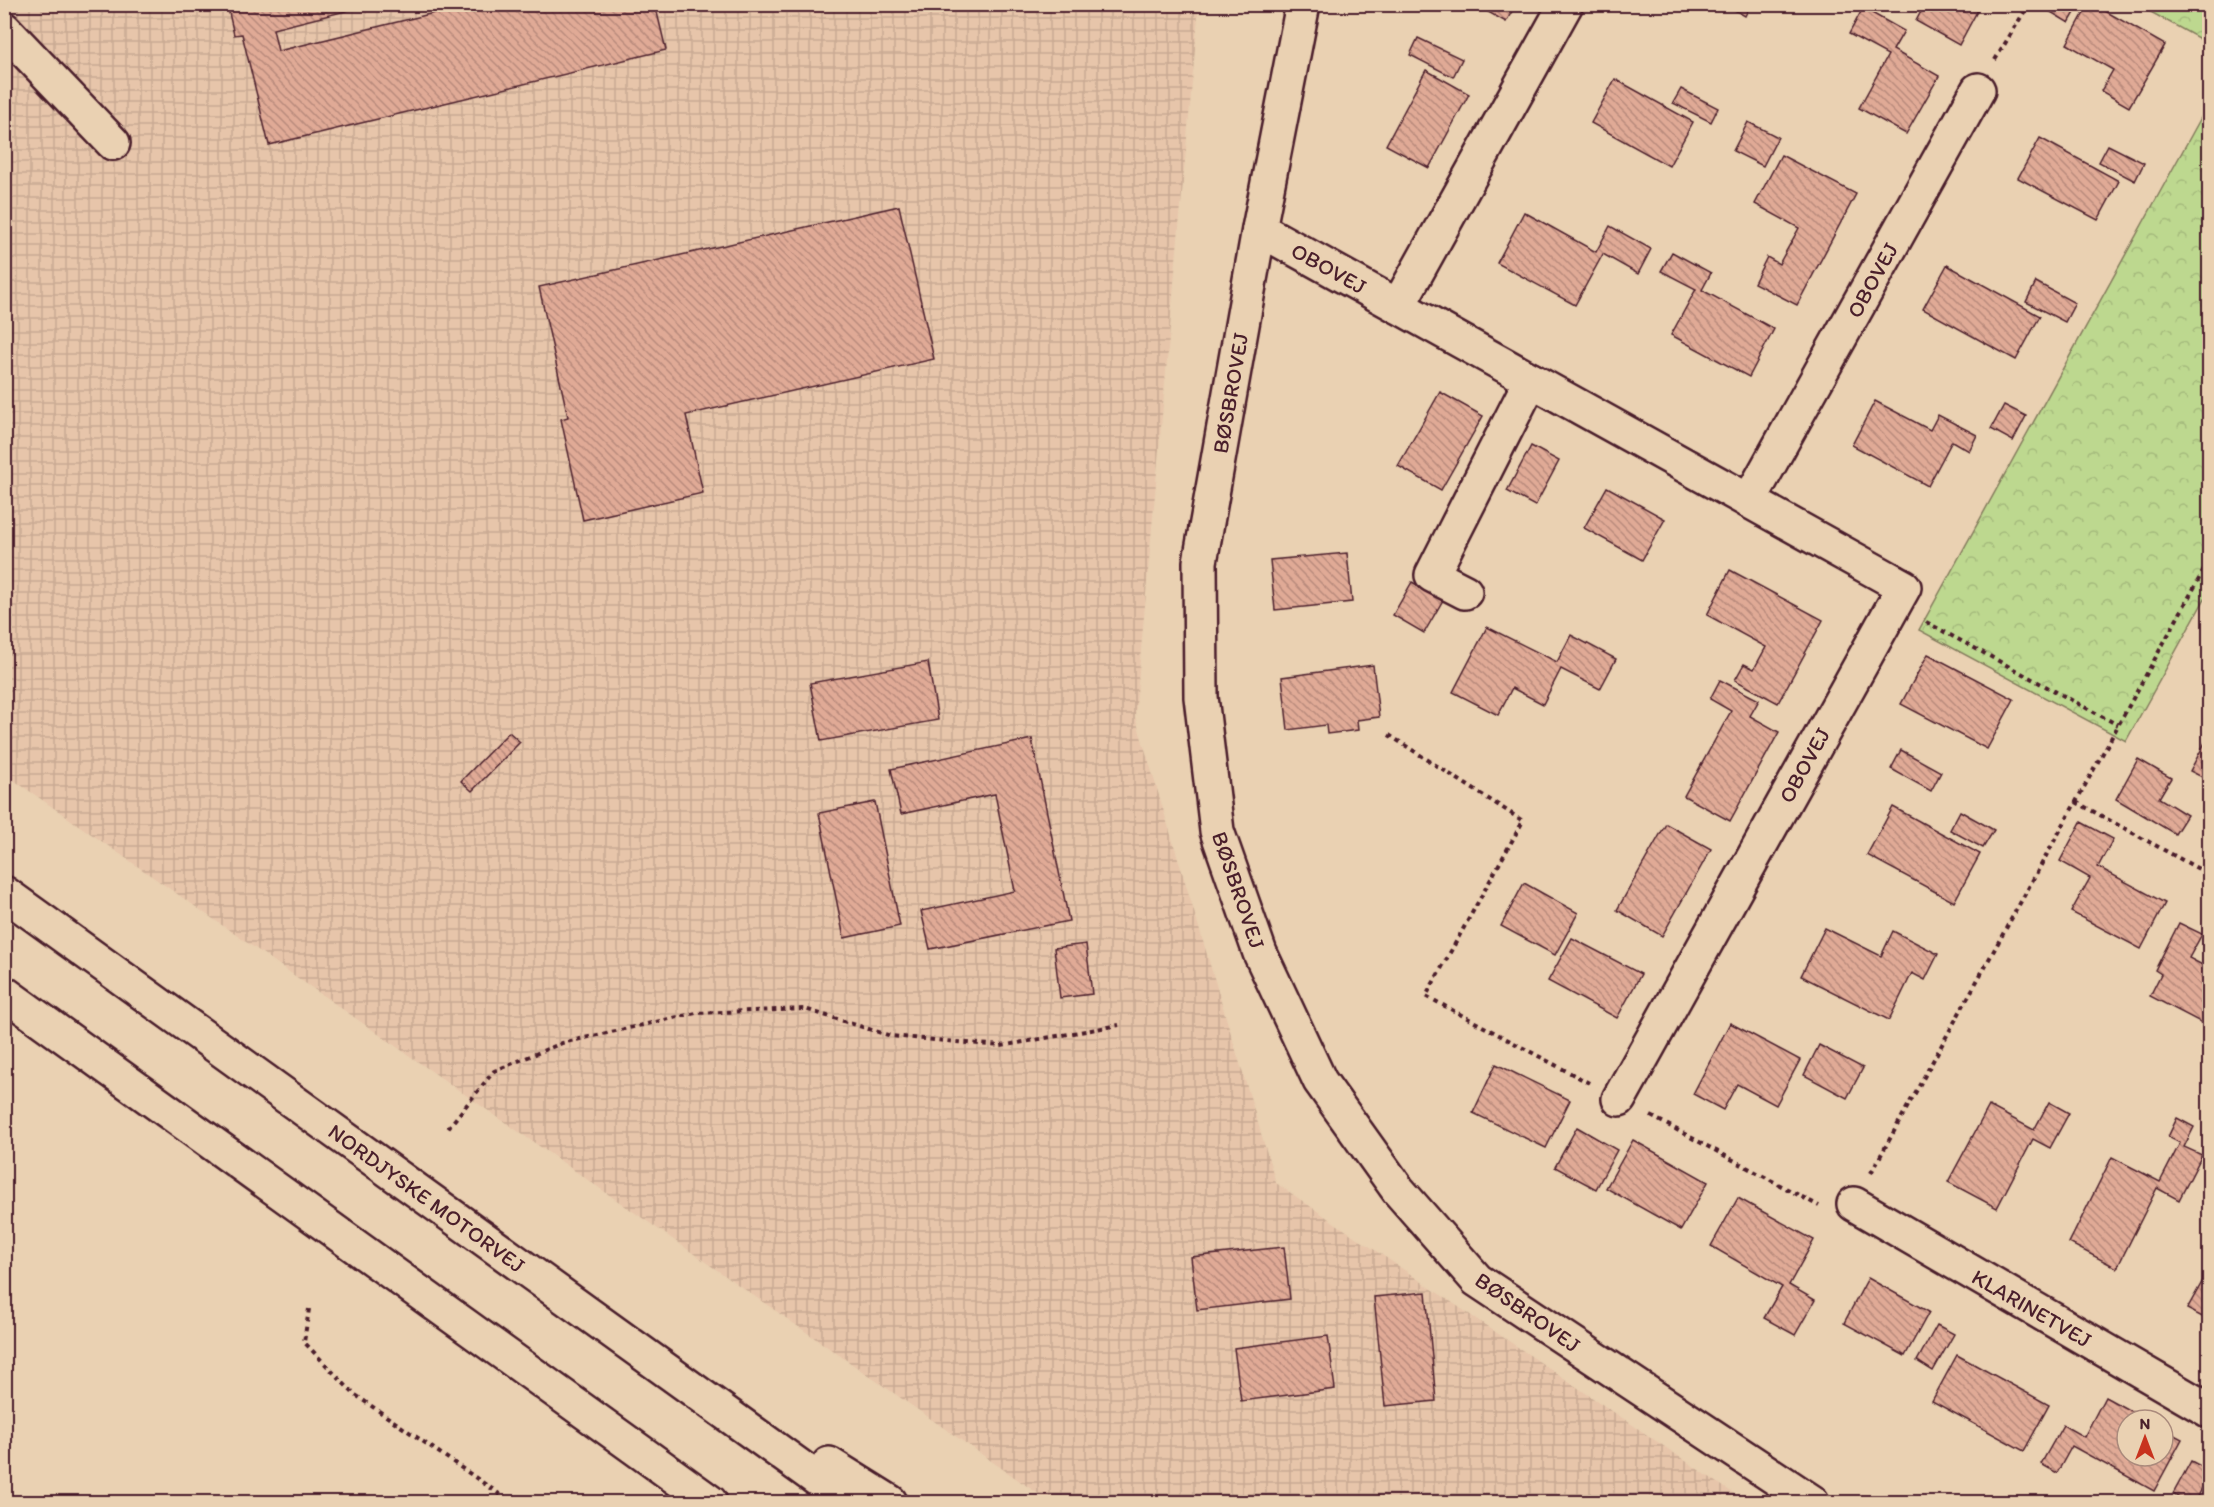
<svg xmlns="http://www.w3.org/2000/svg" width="2214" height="1507" font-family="Itim,sans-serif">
<defs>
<pattern id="industrial-grid" width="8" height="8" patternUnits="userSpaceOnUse" patternTransform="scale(1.5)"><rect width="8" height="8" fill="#e7c5aa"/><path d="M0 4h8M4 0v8" fill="none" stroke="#c8a992"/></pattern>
<pattern id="park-crowns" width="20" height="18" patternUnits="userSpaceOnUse" patternTransform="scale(1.5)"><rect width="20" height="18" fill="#bdd88f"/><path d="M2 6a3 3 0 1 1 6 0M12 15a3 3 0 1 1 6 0" fill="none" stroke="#a4b97c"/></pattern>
<pattern id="building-back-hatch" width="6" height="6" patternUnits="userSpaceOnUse" patternTransform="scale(1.5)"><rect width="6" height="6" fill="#e0aa96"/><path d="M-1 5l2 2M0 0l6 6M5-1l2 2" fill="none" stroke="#b88a7b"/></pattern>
</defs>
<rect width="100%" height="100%" fill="#ead1b2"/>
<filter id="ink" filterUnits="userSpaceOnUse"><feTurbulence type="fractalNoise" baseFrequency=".0167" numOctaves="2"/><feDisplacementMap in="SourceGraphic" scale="12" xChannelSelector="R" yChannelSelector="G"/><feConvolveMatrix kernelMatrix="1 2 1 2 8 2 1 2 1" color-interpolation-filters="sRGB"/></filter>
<g filter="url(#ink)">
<path fill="url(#industrial-grid)" d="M5 5H1199L1135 716 1276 1183 1746 1502H1050L5 774Z"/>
<g fill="url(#park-crowns)" stroke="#847c5d" stroke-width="1.5">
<path d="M2138 5H2209V44Z"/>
<path d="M2209 103V591L2126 741 1919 630Z"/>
</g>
<g fill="url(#building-back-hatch)" stroke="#4a1f2b" stroke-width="1.5">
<path d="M227 4H374L273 29 278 51 471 4H655L666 50 269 145 242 34 234 35Z"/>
<path d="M1474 4H1516L1506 22Z"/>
<path d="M1724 4H1751L1745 16Z"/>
<path d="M1925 4H1981L1959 45 1916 21Z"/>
<path d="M2046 4H2080L2069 23 2044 8Z"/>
<path d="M2089 4H2093L2165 45 2129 107 2101 91 2113 70 2067 44Z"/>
<path d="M1863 8 1904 31 1893 50 1939 76 1906 134 1859 108 1888 55 1849 34Z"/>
<path d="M1418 38 1462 59 1453 77 1410 55Z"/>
<path d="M1426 70 1469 94 1429 168 1386 145Z"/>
<path d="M1615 79 1693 122 1669 166 1591 123Z"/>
<path d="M1681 89 1718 108 1711 122 1673 103Z"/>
<path d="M1748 122 1778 137 1763 166 1733 151Z"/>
<path d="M2040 138 2119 181 2098 220 2018 178Z"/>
<path d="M2108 145 2144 163 2135 181 2099 162Z"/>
<path d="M1781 155 1856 194 1797 305 1754 283 1767 257 1779 264 1799 228 1755 204Z"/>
<path d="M899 206 934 359 686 415 703 493 583 520 561 419 568 417 539 287Z"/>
<path d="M1524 212 1596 252 1610 226 1651 249 1638 274 1603 254 1575 305 1497 263Z"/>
<path d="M1672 252 1711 273 1702 290 1774 329 1749 377 1671 335 1696 289 1661 271Z"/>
<path d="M1947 265 2040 316 2016 360 1923 309Z"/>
<path d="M2036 282 2075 303 2065 322 2026 302Z"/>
<path d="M1440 392 1483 416 1441 490 1398 466Z"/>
<path d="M1875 401 1930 430 1938 415 1977 435 1969 451 1952 441 1928 486 1852 445Z"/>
<path d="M2004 405 2026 416 2013 441 1991 429Z"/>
<path d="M1531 446 1559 461 1535 506 1507 491Z"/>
<path d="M1607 487 1665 519 1642 560 1584 528Z"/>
<path d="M1347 553 1352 602 1275 610 1270 560Z"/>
<path d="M1730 570 1823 620 1778 703 1735 680 1744 664 1754 669 1766 647 1707 615Z"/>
<path d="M1412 582 1443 600 1424 633 1393 615Z"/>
<path d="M1487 627 1557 662 1571 635 1616 659 1600 689 1561 669 1543 704 1512 688 1498 715 1453 692Z"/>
<path d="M1928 654 2014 699 1987 749 1901 704Z"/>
<path d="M928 662 938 720 821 741 810 683Z"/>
<path d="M1373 665 1379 717 1357 720 1358 730 1327 734 1326 725 1288 730 1282 677Z"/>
<path d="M1720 680 1759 700 1750 716 1779 732 1730 821 1684 796 1731 711 1710 699Z"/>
<path d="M509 732 520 742 472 791 461 781Z"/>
<path d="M2210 733V781L2190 771Z"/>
<path d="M1032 739 1069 921 930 949 921 911 1015 891 995 794 901 814 891 769Z"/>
<path d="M1901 750 1941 772 1931 791 1891 769Z"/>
<path d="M2138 759 2171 778 2159 798 2187 815 2175 834 2116 799Z"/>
<path d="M875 802 900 926 844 938 819 813Z"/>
<path d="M1893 807 1980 854 1954 902 1867 855Z"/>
<path d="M1960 811 1994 830 1983 848 1950 830Z"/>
<path d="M2081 822 2113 839 2098 867 2165 903 2141 949 2071 912 2090 878 2060 861Z"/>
<path d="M1666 824 1711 849 1662 936 1617 910Z"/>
<path d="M1524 883 1578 913 1555 955 1501 926Z"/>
<path d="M2179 923 2202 934 2189 958 2210 969V1027L2150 996 2161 974 2155 970Z"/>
<path d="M1825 928 1881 956 1893 931 1938 954 1925 980 1912 973 1889 1020 1801 976Z"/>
<path d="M1572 938 1641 974 1617 1018 1548 981Z"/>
<path d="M1086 944 1092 994 1060 998 1054 948Z"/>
<path d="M1730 1023 1800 1060 1776 1105 1737 1084 1723 1110 1693 1094Z"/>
<path d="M1819 1045 1863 1068 1847 1098 1804 1075Z"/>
<path d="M1496 1064 1570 1100 1546 1148 1473 1113Z"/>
<path d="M2049 1102 2069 1113 2050 1148 2033 1139 1997 1208 1948 1182 1989 1106 2034 1130Z"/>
<path d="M2177 1118 2194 1127 2184 1147 2202 1155 2179 1200 2157 1188 2117 1268 2069 1243 2112 1157 2160 1182 2180 1143 2168 1137Z"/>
<path d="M1577 1127 1617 1150 1596 1189 1555 1167Z"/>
<path d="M1633 1140 1708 1182 1681 1230 1606 1188Z"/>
<path d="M1738 1198 1814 1240 1789 1285 1815 1300 1795 1335 1764 1318 1782 1287 1711 1246Z"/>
<path d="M1284 1247 1290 1299 1197 1310 1191 1257Z"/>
<path d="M2210 1268V1321L2187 1309Z"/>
<path d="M1868 1278 1929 1312 1905 1356 1844 1323Z"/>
<path d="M1426 1292 1436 1401 1385 1406 1374 1297Z"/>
<path d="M1937 1325 1954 1334 1933 1371 1917 1361Z"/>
<path d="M1328 1336 1335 1389 1241 1401 1234 1348Z"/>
<path d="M1957 1355 2049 1405 2024 1451 1932 1401Z"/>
<path d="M2105 1397 2147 1420H2127V1456H2163V1429L2182 1439 2154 1491 2072 1446 2057 1473 2041 1464 2063 1425 2084 1437Z"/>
<path d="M2191 1461 2210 1471 2196 1501 2199 1502H2183L2184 1501 2173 1494Z"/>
</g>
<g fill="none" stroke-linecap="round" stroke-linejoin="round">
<g stroke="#4a1f2b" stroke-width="38">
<g id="minor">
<path d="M1303 4 1259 229 1200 562 1201 697 1217 831 1260 953 1320 1081 1398 1190 1477 1280 1812 1502"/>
<path d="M4 29 113 143"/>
<path d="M1259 229 1904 587 1619 1099"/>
<path d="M1398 306 1566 4"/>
<path d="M1749 501 1978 90"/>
<path d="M1465 592 1432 575 1531 380"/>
<path d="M1854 1204 2210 1411"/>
</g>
</g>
<g stroke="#4a1f2b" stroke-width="38">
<g id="highway">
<path d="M4 893 849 1502"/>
<path d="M4 993 710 1502"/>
<path d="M829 1464 890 1502"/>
</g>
</g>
<g stroke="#4a1f2b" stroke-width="4" stroke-dasharray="4.5 4.5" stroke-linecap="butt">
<path d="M1995 60 2029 4"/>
<path d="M1926 622 2118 725"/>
<path d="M1389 735 1523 821 1426 996 1589 1083"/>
<path d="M2076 802 2208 874 2210 877"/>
<path d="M1651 1116 1819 1206"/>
<path d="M448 1128 494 1071 562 1043 696 1013 805 1009 891 1036 1001 1046 1119 1025"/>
<path d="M1871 1173 2210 559"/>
<path d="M309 1309 304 1342 354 1394 511 1502"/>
</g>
<use href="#minor" stroke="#ead1b2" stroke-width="33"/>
<use href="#highway" stroke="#ead1b2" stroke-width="33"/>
</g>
</g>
<g text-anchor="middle" stroke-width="5" stroke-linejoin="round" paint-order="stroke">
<g font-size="22" fill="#4a1f2b" stroke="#ead1b2">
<text transform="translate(1329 268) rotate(29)" y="8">OBOVEJ</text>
<text transform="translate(1872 280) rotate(-61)" y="8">OBOVEJ</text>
<text transform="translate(1230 393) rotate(-80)" y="8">BØSBROVEJ</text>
<text transform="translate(1804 765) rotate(-61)" y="8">OBOVEJ</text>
<text transform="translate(1239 890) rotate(71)" y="8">BØSBROVEJ</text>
<text transform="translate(427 1198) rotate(36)" y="8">NORDJYSKE MOTORVEJ</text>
<text transform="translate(2032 1308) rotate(30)" y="8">KLARINETVEJ</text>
<text transform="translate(1528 1312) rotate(35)" y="8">BØSBROVEJ</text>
</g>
</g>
<rect width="2214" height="1507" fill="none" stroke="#ead1b2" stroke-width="24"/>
<rect x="12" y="12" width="2190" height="1483" fill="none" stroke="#4a1f2b" stroke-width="2" filter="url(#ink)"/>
<g transform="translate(2145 1438)"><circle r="28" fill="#ead1b2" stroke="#aa8a7c" stroke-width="1.5"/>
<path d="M0-4.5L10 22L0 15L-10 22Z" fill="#c8321e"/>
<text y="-9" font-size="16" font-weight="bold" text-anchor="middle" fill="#4a1f2b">N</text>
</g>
</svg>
